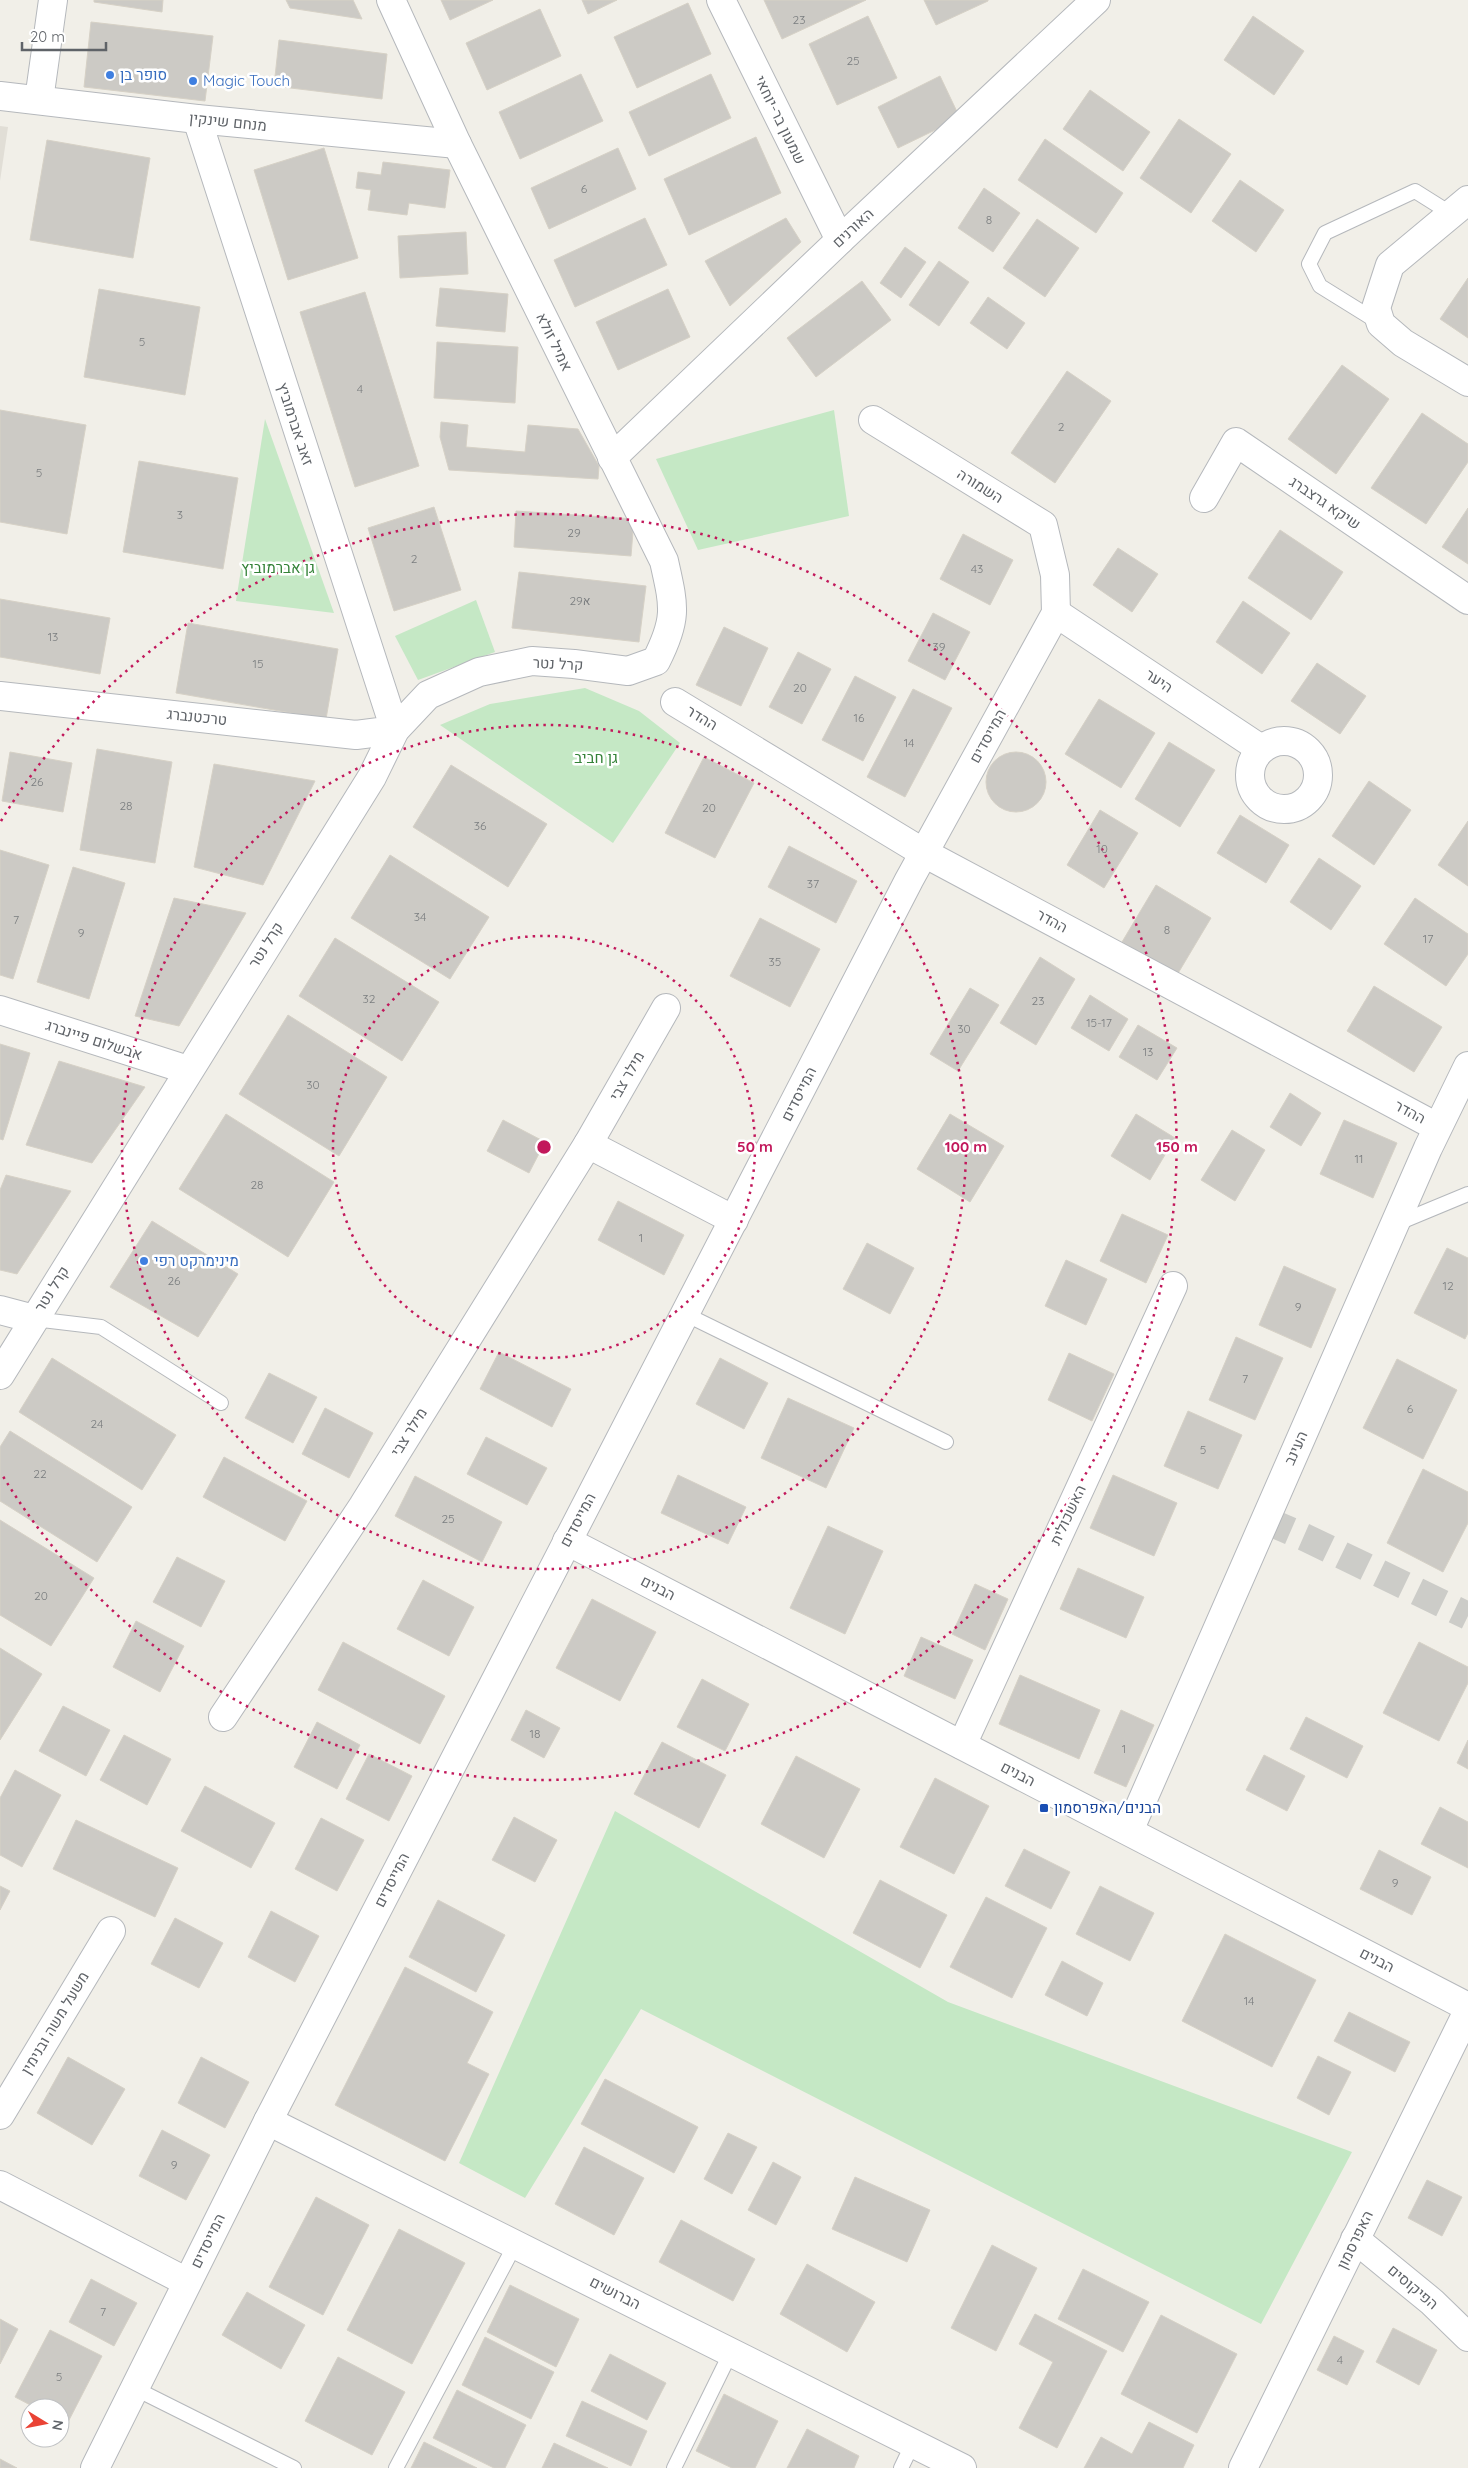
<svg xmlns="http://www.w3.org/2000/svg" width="1468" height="2468" font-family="Quicksand,Heebo,sans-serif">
<rect width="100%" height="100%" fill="#f1efe8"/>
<path fill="#e1ded6" d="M0 126 8 127 0 181Z"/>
<g fill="#c5e8c5">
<path d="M834 410 849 516 698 550 656 459Z"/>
<path d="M265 419 334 613 236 601Z"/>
<path d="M476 600 495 652 418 680 395 636Z"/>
<path d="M585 688 639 711 680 743 613 843 440 725 490 704Z"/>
<path d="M615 1811 948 2002 1352 2152 1261 2324 641 2009 525 2198 459 2163Z"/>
</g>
<g fill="#cccac5" stroke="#d6d1c6">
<path d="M94 0H163L162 12 94 2Z"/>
<path d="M286 0H353L362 19 290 8Z"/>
<path d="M441 0H493L450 20Z"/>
<path d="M582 0H617L588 14Z"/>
<path d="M764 0H866L782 39Z"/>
<path d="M924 0H988V1L936 25Z"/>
<path d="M688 3 711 54 637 88 614 37Z"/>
<path d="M540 9 561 56 487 90 466 43Z"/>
<path d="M868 16 897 78 837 105 809 44Z"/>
<path d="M1253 16 1304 51 1274 95 1224 60Z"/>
<path d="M91 22 213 36 205 101 84 87Z"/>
<path d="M279 40 387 54 382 99 274 86Z"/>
<path d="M581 74 603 121 520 159 499 112Z"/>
<path d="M711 74 731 118 649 156 629 112Z"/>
<path d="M940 76 960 118 898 148 878 107Z"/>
<path d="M1090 90 1150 132 1123 171 1063 129Z"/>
<path d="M1179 119 1231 154 1191 213 1140 178Z"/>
<path d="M756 137 781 193 689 235 664 179Z"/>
<path d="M1045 139 1123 193 1096 233 1018 180Z"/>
<path d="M47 140 150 158 133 258 30 240Z"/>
<path d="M324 148 358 258 288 280 254 170Z"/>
<path d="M618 148 636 189 549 229 531 188Z"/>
<path d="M383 162 450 170 445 208 409 203 407 215 368 210 371 190 356 188 358 172 381 175Z"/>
<path d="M1240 180 1284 210 1256 252 1212 221Z"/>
<path d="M984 188 1020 213 993 252 958 228Z"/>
<path d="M645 218 667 265 575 307 554 260Z"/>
<path d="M786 218 801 242 730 306 705 261Z"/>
<path d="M1037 219 1079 248 1045 297 1003 268Z"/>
<path d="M466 232 468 274 400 278 398 236Z"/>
<path d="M905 247 926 262 901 298 880 283Z"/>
<path d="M939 261 969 282 939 326 909 305Z"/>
<path d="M1468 278V338L1440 319Z"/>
<path d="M862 281 891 320 816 377 787 338Z"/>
<path d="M440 288 508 294 505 332 436 326Z"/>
<path d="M99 289 200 307 185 395 84 377Z"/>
<path d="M668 289 690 337 618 370 596 322Z"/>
<path d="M365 292 419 466 355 487 300 312Z"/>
<path d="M988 297 1025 323 1007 349 970 323Z"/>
<path d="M437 342 518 347 515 403 434 398Z"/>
<path d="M1342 365 1389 399 1336 474 1288 439Z"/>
<path d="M1067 371 1111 401 1055 483 1011 453Z"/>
<path d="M0 410 86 425 67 534 0 522Z"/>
<path d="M1422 413 1468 444V462L1426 524 1371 488Z"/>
<path d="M441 422 468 425 466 447 525 452 528 425 578 429 599 466 598 479 449 470 440 437Z"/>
<path d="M139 461 238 478 223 569 123 552Z"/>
<path d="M434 507 461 590 394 611 368 528Z"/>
<path d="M1468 508V564L1442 547Z"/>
<path d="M516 511 634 519 631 556 514 547Z"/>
<path d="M1280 530 1343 572 1311 620 1248 578Z"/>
<path d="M963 534 1013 560 990 605 940 579Z"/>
<path d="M1118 548 1158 574 1132 612 1093 585Z"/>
<path d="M519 572 646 586 639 642 512 628Z"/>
<path d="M0 599 110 618 100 674 0 657Z"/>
<path d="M1243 601 1290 633 1262 674 1216 642Z"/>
<path d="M933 613 970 632 945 680 908 661Z"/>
<path d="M188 623 338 649 326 719 176 693Z"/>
<path d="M724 627 768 648 741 706 696 685Z"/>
<path d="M798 652 831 669 802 724 769 707Z"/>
<path d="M1317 663 1366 696 1340 734 1291 701Z"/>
<path d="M855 676 896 697 863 761 822 740Z"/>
<path d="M913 689 952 708 905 797 867 777Z"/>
<path d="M1099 699 1155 733 1121 788 1065 754Z"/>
<path d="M1169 742 1215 770 1180 827 1135 799Z"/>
<path d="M97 749 172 762 155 863 80 850Z"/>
<circle cx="1016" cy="782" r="30"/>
<path d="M10 752 72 763 63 812 2 801Z"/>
<path d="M704 757 754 783 715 858 665 833Z"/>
<path d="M214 764 315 781 263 885 194 867Z"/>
<path d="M451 765 547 824 508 887 413 827Z"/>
<path d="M1369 781 1411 810 1374 865 1332 836Z"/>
<path d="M1100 810 1138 833 1104 888 1067 865Z"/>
<path d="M1240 815 1289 845 1266 883 1217 853Z"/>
<path d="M1468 821V886L1438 865Z"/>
<path d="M789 846 857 881 836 923 768 887Z"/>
<path d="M0 850 49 865 13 979 0 975Z"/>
<path d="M390 855 489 917 450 979 351 918Z"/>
<path d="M1319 858 1361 886 1331 930 1290 902Z"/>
<path d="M73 867 125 883 89 999 37 982Z"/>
<path d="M1156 885 1211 918 1177 975 1122 942Z"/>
<path d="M174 898 246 913 179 1026 135 1016Z"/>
<path d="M1415 898 1468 934V954L1446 986 1384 944Z"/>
<path d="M760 918 820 949 790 1007 730 976Z"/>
<path d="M335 938 439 1002 402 1061 299 996Z"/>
<path d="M1040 957 1075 979 1036 1045 1000 1023Z"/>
<path d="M1374 986 1442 1027 1414 1072 1347 1031Z"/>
<path d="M970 988 999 1005 958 1071 930 1054Z"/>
<path d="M1090 995 1128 1019 1109 1051 1071 1028Z"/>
<path d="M288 1015 387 1077 339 1156 239 1094Z"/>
<path d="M1138 1025 1177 1048 1157 1080 1119 1057Z"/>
<path d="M0 1044 30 1053 3 1140 0 1139Z"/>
<path d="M59 1061 145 1087 92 1163 26 1145Z"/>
<path d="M1290 1093 1321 1113 1301 1146 1270 1127Z"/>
<path d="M226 1114 334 1182 288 1257 179 1189Z"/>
<path d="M950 1114 1004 1146 970 1202 917 1169Z"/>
<path d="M1136 1114 1175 1138 1150 1180 1111 1156Z"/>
<path d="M503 1120 545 1142 529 1173 487 1151Z"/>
<path d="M1344 1120 1397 1143 1373 1198 1320 1174Z"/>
<path d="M1232 1130 1265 1150 1235 1201 1201 1180Z"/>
<path d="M6 1175 71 1191 17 1274 0 1270V1190Z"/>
<path d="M618 1201 684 1235 664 1275 598 1240Z"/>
<path d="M1122 1214 1168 1235 1146 1283 1100 1261Z"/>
<path d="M152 1221 238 1274 198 1337 110 1287Z"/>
<path d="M867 1243 914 1268 890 1314 843 1289Z"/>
<path d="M1447 1248 1468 1258V1333L1465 1339 1414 1313Z"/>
<path d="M1066 1260 1107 1279 1086 1325 1045 1306Z"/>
<path d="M1284 1266 1336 1289 1311 1348 1259 1325Z"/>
<path d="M1236 1337 1283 1358 1255 1420 1209 1400Z"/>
<path d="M499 1352 571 1389 552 1427 480 1389Z"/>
<path d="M1069 1353 1114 1374 1092 1421 1048 1400Z"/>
<path d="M52 1358 176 1435 142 1490 19 1412Z"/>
<path d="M720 1358 768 1383 744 1429 696 1404Z"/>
<path d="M1397 1359 1457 1390 1423 1459 1363 1428Z"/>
<path d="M269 1373 317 1397 293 1443 245 1418Z"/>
<path d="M788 1398 854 1428 826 1488 761 1458Z"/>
<path d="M325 1408 373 1433 349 1478 302 1454Z"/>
<path d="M1188 1411 1242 1435 1218 1489 1164 1466Z"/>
<path d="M10 1431 132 1507 97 1562 0 1501V1447Z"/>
<path d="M486 1437 547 1468 527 1505 467 1474Z"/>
<path d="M224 1457 307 1501 285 1541 203 1497Z"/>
<path d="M1423 1469 1468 1492V1523L1443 1572 1387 1543Z"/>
<path d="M678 1475 746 1507 728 1544 661 1513Z"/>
<path d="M1113 1475 1177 1503 1154 1556 1090 1528Z"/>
<path d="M415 1476 502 1522 482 1562 395 1516Z"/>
<path d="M0 1520 94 1578 51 1646 0 1615Z"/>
<path d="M828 1526 883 1551 845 1634 790 1608Z"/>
<path d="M177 1557 225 1581 201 1627 153 1602Z"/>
<path d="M1078 1568 1144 1597 1126 1638 1060 1609Z"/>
<path d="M423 1580 474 1607 449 1656 397 1629Z"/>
<path d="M975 1584 1008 1599 985 1650 952 1634Z"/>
<path d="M592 1599 656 1632 620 1701 556 1668Z"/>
<path d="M136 1621 184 1646 160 1692 113 1667Z"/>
<path d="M921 1637 973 1660 955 1699 904 1676Z"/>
<path d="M343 1642 445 1696 420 1744 318 1690Z"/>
<path d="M1419 1642 1468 1667V1683L1439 1741 1383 1713Z"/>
<path d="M0 1648 42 1674 0 1740Z"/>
<path d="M1020 1675 1100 1710 1079 1759 999 1724Z"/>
<path d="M702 1679 749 1704 725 1751 677 1727Z"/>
<path d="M63 1706 110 1730 86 1776 39 1751Z"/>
<path d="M526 1710 560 1728 544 1758 511 1740Z"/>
<path d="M1121 1710 1154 1725 1126 1787 1094 1773Z"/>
<path d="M1306 1717 1363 1746 1347 1778 1290 1749Z"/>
<path d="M317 1722 360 1745 337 1789 294 1767Z"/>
<path d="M124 1735 171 1759 147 1805 100 1780Z"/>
<path d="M1468 1740V1769L1457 1763Z"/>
<path d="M662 1742 726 1775 699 1828 634 1794Z"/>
<path d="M369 1754 412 1776 389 1821 346 1799Z"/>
<path d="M1264 1755 1305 1776 1287 1811 1246 1790Z"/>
<path d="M796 1756 860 1789 824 1858 761 1824Z"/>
<path d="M15 1770 61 1795 22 1867 0 1855V1798Z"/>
<path d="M935 1778 989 1806 954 1874 900 1847Z"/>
<path d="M205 1786 275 1823 251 1868 181 1831Z"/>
<path d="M1440 1807 1468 1822V1868L1421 1844Z"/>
<path d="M514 1817 557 1840 535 1882 492 1860Z"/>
<path d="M321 1818 364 1840 337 1891 295 1869Z"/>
<path d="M76 1820 178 1868 155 1917 53 1869Z"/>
<path d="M1024 1849 1070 1872 1051 1909 1005 1886Z"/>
<path d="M1379 1850 1431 1877 1412 1915 1360 1889Z"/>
<path d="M880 1880 947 1915 920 1968 853 1933Z"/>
<path d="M0 1886 10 1891 0 1910Z"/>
<path d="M1100 1886 1154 1913 1130 1961 1076 1934Z"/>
<path d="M986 1897 1047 1928 1012 1998 950 1967Z"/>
<path d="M438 1900 505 1935 476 1992 409 1957Z"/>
<path d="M271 1911 319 1936 295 1982 248 1957Z"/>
<path d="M175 1918 223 1943 199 1988 151 1964Z"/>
<path d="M1225 1934 1316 1980 1272 2067 1182 2021Z"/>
<path d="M1062 1961 1103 1983 1087 2016 1045 1995Z"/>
<path d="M405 1967 493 2012 467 2063 489 2074 445 2161 335 2105Z"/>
<path d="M1349 2012 1410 2042 1395 2072 1334 2041Z"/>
<path d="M1318 2056 1351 2072 1329 2115 1297 2098Z"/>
<path d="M68 2057 125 2089 92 2145 37 2113Z"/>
<path d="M201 2057 249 2082 225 2128 178 2103Z"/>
<path d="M605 2079 698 2127 674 2173 581 2124Z"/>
<path d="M162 2130 210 2155 186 2200 139 2176Z"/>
<path d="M728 2133 757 2147 732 2194 704 2179Z"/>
<path d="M584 2147 644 2178 614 2235 555 2204Z"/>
<path d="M773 2162 801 2177 776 2225 748 2210Z"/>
<path d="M855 2177 930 2210 907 2262 832 2229Z"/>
<path d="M1427 2180 1462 2197 1442 2236 1408 2218Z"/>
<path d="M316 2197 369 2225 323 2315 269 2287Z"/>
<path d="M681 2220 755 2259 733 2301 659 2262Z"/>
<path d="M399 2229 465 2263 412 2364 347 2330Z"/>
<path d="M992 2245 1037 2268 996 2351 951 2328Z"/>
<path d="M807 2264 875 2302 847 2352 780 2314Z"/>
<path d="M1083 2269 1149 2302 1123 2352 1058 2319Z"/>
<path d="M91 2279 137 2303 114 2346 69 2322Z"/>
<path d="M510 2285 579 2319 556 2367 487 2332Z"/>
<path d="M247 2292 305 2325 281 2369 222 2335Z"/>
<path d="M1035 2314 1107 2351 1057 2448 1019 2428 1053 2362 1019 2344Z"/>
<path d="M1161 2315 1237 2354 1197 2433 1121 2394Z"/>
<path d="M0 2319 18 2329 0 2364Z"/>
<path d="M1393 2328 1437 2350 1419 2385 1376 2362Z"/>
<path d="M50 2330 102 2356 67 2424 60 2420V2408H36L15 2397Z"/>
<path d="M1334 2336 1364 2351 1347 2385 1317 2370Z"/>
<path d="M485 2337 554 2372 531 2419 462 2385Z"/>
<path d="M610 2354 666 2383 647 2420 591 2391Z"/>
<path d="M338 2357 405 2392 372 2455 305 2421Z"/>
<path d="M457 2390 526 2425 505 2468H494L433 2438Z"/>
<path d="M724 2394 778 2421 755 2468H732L696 2451Z"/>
<path d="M582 2401 647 2431 631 2466 566 2436Z"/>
<path d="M1149 2422 1194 2445 1183 2468H1084L1101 2437 1132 2454Z"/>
<path d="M807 2429 859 2456 854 2468H787Z"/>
<path d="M424 2442 477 2468H411Z"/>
<path d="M554 2443 608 2468H542Z"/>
<path d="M0 2459 17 2468H0Z"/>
</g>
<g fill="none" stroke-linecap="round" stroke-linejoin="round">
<path stroke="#ccccc8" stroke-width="28" stroke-dasharray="28 14" stroke-linecap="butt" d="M1265 1520 1304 1537 1468 1616"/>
<g stroke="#b5b8bc" stroke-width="16">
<g id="service">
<path d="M1378 322 1320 286 1309 264 1325 233 1415 191 1450 213"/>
<path d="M1398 1223 1468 1194"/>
<path d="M685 1314 946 1442"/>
<path d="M34 1319 101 1327 221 1403"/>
<path d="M134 2388 294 2468"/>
<path d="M396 2468 516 2243"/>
<path d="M674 2468 731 2352"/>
<path d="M901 2468 913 2443"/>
</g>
</g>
<g stroke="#b5b8bc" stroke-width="30">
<g id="minor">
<path d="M721 0 840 240"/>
<path d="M0 96 197 119 457 144"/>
<path d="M39 100 53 0"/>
<path d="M1468 200 1390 265 1376 308 1381 324 1403 343 1468 382"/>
<path d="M612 458 840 240 1096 0"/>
<path d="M1204 498 1236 442 1468 600"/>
<path d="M1056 613 1261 749"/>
<path d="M0 696 356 735 395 730 197 119"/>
<path d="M675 702 924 853 1437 1127"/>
<circle cx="1284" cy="775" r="34"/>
<path d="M0 1010 188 1070"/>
<path d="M588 1144 666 1008"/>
<path d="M0 1310 34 1319"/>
<path d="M0 1375 372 777 395 730 428 695 479 672 532 661 574 664 628 671 656 661C678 618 674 606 664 561L457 144 391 0"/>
<path d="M567 1541 1468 2007"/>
<path d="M223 1717 363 1506 588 1144 734 1220"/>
<path d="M962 1745 1173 1286"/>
<path d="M1129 1831 1428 1148 1468 1066"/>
<path d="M0 2115 111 1931"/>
<path d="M268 2121 962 2468"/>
<path d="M0 2185 187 2282"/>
<path d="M1355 2239 1432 2302 1468 2337"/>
<path d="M95 2468 268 2121 909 880 1056 613 1055 575 1043 525 873 420"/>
<path d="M1243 2468 1468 2011"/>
</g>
</g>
<use href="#service" stroke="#fff" stroke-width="14"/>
<use href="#minor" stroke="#fff" stroke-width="28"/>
</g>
<g fill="none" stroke="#c2185b" stroke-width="2.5" stroke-dasharray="2.5 5">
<circle cx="544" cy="1147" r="211"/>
<circle cx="544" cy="1147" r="422"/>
<path d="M1 821A633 633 0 1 1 1 1473"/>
</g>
<g fill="#3f7fe0" stroke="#fff" stroke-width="2">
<circle cx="110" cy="75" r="5"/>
<circle cx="193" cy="81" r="5"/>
<circle cx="144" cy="1261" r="5"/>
</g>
<rect fill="#1a4fb4" stroke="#fff" stroke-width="2" x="1039" y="1803" width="10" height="10" rx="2.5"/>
<g text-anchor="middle" stroke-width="5" stroke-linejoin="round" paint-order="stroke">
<g font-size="12" fill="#7a7d7f">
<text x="799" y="24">23</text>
<text x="853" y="65">25</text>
<text x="584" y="193">6</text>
<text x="989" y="224">8</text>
<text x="142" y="346">5</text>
<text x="360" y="393">4</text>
<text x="1061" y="431">2</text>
<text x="39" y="477">5</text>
<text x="180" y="519">3</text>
<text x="574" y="537">29</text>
<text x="414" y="563">2</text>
<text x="977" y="573">43</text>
<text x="580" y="605">29א</text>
<text x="53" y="641">13</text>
<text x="939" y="651">39</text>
<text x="258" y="668">15</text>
<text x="800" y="692">20</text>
<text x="859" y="722">16</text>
<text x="909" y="747">14</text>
<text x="37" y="786">26</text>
<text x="126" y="810">28</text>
<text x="709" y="812">20</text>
<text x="480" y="830">36</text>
<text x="1102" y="853">10</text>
<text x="813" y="888">37</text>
<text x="420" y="921">34</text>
<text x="16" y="924">7</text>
<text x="1167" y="934">8</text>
<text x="81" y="937">9</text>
<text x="1428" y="943">17</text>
<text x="775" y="966">35</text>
<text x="369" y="1003">32</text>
<text x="1038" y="1005">23</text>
<text x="1099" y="1027">15-17</text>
<text x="964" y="1033">30</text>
<text x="1148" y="1056">13</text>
<text x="313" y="1089">30</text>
<text x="1359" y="1163">11</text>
<text x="257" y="1189">28</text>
<text x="641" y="1242">1</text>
<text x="174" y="1285">26</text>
<text x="1448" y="1290">12</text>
<text x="1298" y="1311">9</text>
<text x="1245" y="1383">7</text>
<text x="1410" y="1413">6</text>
<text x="97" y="1428">24</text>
<text x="1203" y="1454">5</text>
<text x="40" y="1478">22</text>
<text x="448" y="1523">25</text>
<text x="41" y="1600">20</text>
<text x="535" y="1738">18</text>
<text x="1124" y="1753">1</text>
<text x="1395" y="1887">9</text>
<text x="1249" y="2005">14</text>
<text x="174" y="2169">9</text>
<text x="103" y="2316">7</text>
<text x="1340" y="2364">4</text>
<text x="59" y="2381">5</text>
</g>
<g font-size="15" fill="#366cbe" stroke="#fff" text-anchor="start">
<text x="120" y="80">סופר בן</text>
<text x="203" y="86">Magic Touch</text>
<text x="154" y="1266">מינימרקט רפי</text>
</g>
<g font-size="15" fill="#5f6368" stroke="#fff">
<text transform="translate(780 120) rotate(64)" y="5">שמעון בר-יוחאי</text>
<text transform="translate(228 122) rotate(6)" y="5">מנחם שינקין</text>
<text transform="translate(853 228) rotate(-43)" y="5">האורנים</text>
<text transform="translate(554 342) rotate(64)" y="5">אמיל זולא</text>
<text transform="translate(295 424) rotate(72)" y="5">זאב אברמוביץ</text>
<text transform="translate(980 486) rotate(32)" y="5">השמורה</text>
<text transform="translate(1325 503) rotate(34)" y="5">שיקא גרצברג</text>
<text transform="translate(558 664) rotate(3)" y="5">קרל נטר</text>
<text transform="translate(1159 681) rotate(34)" y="5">היער</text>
<text transform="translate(197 717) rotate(6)" y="5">טרכטנברג</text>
<text transform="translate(702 718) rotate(31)" y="5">ההדר</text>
<text transform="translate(988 736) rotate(-61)" y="5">המייסדים</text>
<text transform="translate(1052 921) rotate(28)" y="5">ההדר</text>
<text transform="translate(266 945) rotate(-58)" y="5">קרל נטר</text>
<text transform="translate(94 1040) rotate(18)" y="5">אבשלום פיינברג</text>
<text transform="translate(627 1076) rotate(-60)" y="5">מילר צבי</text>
<text transform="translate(799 1094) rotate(-63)" y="5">המייסדים</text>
<text transform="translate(1410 1112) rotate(28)" y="5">ההדר</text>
<text transform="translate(52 1289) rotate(-58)" y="5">קרל נטר</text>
<text transform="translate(409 1432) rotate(-58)" y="5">מילר צבי</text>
<text transform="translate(1296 1448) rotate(-66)" y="5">העינב</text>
<text transform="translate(1068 1515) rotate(-65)" y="5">האשכולית</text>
<text transform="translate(578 1520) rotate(-62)" y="5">המייסדים</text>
<text transform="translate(658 1588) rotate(27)" y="5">הבנים</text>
<text transform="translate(1018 1774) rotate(27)" y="5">הבנים</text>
<text transform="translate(392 1880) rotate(-63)" y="5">המייסדים</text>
<text transform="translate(1377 1960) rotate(27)" y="5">הבנים</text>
<text transform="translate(55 2023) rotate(-59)" y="5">משעל משה ובנימין</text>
<text transform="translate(1355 2240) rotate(-64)" y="5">האפרסמון</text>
<text transform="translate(208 2241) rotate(-64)" y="5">המייסדים</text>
<text transform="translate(1413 2287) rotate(40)" y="5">הפיקוסים</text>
<text transform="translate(615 2293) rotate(27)" y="5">הברושים</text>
</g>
<g font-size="15" fill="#348238" stroke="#fff">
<text x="278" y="573">גן אברמוביץ</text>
<text x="596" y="763">גן חביב</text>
</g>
<g font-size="15" fill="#164399" stroke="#fff" text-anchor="start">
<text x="1054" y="1813">הבנים/האפרסמון</text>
</g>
</g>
<circle cx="544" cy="1147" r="8" fill="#c2185b" stroke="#fff" stroke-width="2.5"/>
<g font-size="15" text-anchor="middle" font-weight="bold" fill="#c2185b" stroke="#fff" stroke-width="5" stroke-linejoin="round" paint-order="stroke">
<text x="755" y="1152">50 m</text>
<text x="966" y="1152">100 m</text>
<text x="1177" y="1152">150 m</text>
</g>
<g transform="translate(45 2423) rotate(100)"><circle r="24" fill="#ffffff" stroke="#bfc1c3"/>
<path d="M0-4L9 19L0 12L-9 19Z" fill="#ea4335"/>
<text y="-8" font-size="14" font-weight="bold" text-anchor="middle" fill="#5f6368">N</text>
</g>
<path d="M22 42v8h84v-8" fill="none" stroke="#5f6368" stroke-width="2.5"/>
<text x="30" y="42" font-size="15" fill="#5f6368" stroke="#ffffff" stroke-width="4" paint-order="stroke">20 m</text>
</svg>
